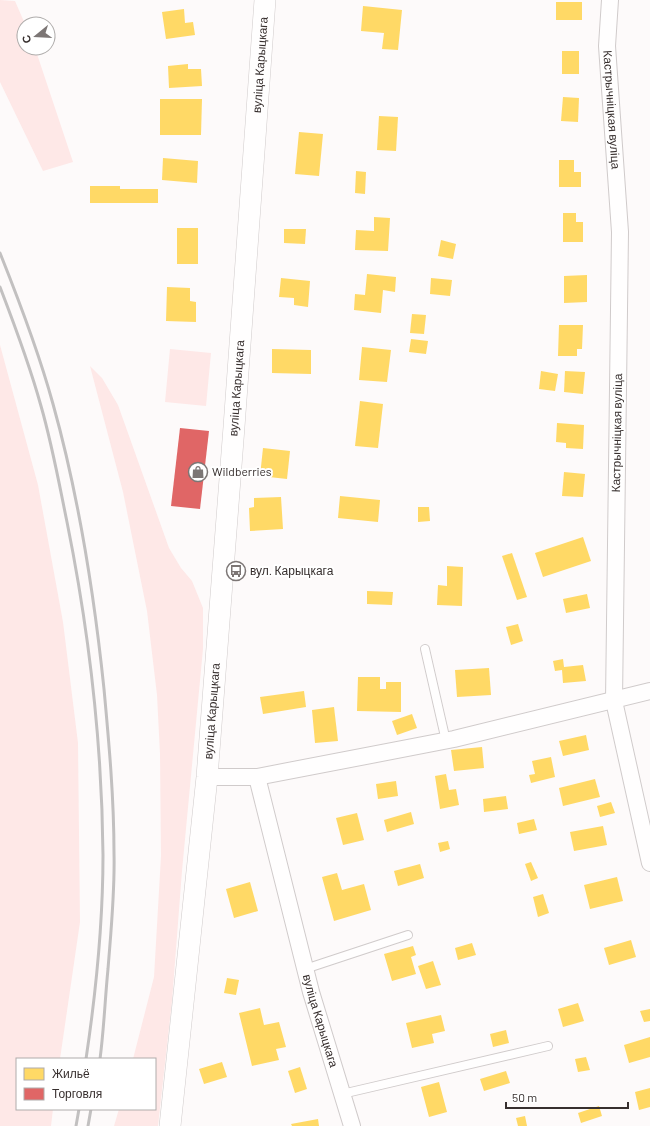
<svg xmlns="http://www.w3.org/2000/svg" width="650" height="1126" font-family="Barlow,sans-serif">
<rect width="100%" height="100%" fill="#fdfafa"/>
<g fill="#fee8e7">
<path d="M0 0 15 1 25 24H24V48H35L73 162 43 171 0 82Z"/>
<path d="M0 345 38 485 63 622 78 743 80 922 60 1059H17V1109H53L51 1126H0Z"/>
<path d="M170 349 211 353 206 406 165 402Z"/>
<path d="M90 366 102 378 118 405 169 548 181 568 192 581 203 608V649L182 871 172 1001 158 1126H114L119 1109H155V1059H133L154 977 161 856 160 754 157 695 147 611 123 492Z"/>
</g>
<g fill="#ffd966">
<rect x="556" y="2" width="26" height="18"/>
<path d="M363 6 402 10 398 50 382 49 384 33 361 31Z"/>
<path d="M184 9 185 23 193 22 195 35 166 39 162 12Z"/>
<rect x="562" y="51" width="17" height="23"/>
<path d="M188 64V69H201L202 86 169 88 168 66Z"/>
<path d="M563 97 579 98 578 122 561 121Z"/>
<path d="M160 99H202L201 135H160Z"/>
<path d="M379 116 398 117 396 151 377 150Z"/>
<path d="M299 132 323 134 319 176 295 174Z"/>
<path d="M163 158 198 161 197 183 162 180Z"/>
<path d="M559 160H574V172H581V187H559Z"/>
<path d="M356 171 366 172 365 194 355 193Z"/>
<path d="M90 186H120V189H158V203H90Z"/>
<path d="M563 213H576V222H583V242H563Z"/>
<path d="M374 217 390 218 388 251 355 250 356 230 374 231Z"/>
<rect x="177" y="228" width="21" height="36"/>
<path d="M284 229H306L305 244 284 243Z"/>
<path d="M441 240 456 244 453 259 438 256Z"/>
<path d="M367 274 396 277 395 292 383 290 381 313 354 310 355 294 365 295Z"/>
<path d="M587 275V302L564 303V276Z"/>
<path d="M281 278 310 281 308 307 294 305V298L279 297Z"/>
<path d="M431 278 452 280 450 296 430 294Z"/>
<path d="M167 287 190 288V301L196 302V322L166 321Z"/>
<path d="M412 314 426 315 424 334 410 333Z"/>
<path d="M559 325H583L582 349H577V356H558Z"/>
<path d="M411 339 428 341 426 354 409 352Z"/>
<path d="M362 347 391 350 387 382 359 380Z"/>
<path d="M272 349 311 350V374L272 373Z"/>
<path d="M541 371 558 374 555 391 539 389Z"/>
<path d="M565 371 585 372 583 394 564 392Z"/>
<path d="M360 401 383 404 378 448 355 446Z"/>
<path d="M557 423 584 425 583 449 566 448V443L556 442Z"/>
<path d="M263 448 290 451 287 479 260 476Z"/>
<path d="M564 472 585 474 583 497 562 496Z"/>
<path d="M340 496 380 500 378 522 338 518Z"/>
<path d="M281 497 283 529 250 531 249 508 254 507V498Z"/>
<path d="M418 507H429L430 521 418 522Z"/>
<path d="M583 537 591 561 543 577 535 553Z"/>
<path d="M512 553 527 597 517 600 502 556Z"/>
<path d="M447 566 463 567 462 606 437 605 438 585 447 586Z"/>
<path d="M367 591 393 592 392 605 367 604Z"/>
<path d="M587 594 590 608 566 613 563 599Z"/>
<path d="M518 624 523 641 511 645 506 627Z"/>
<path d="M563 659 564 667 583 665 586 681 563 683 562 670 555 671 553 661Z"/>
<path d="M489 668 491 695 457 697 455 670Z"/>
<path d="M358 677H380V689H386V682H401V712L357 711Z"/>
<path d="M304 691 306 707 263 714 260 697Z"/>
<path d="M334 707 338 741 315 743 312 710Z"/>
<path d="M412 714 417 728 397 735 392 721Z"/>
<path d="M586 735 589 750 563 756 559 741Z"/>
<path d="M482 747 484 768 454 771 451 750Z"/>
<path d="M551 757 555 777 531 783 529 775 535 774 532 761Z"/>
<path d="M446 774 449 790 456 789 459 805 440 809 435 776Z"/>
<path d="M595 779 600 797 563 806 559 788Z"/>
<path d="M396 781 398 796 378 799 376 784Z"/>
<path d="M506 796 508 809 484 812 483 799Z"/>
<path d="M611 802 615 813 600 817 597 806Z"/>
<path d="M411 812 414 824 387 832 384 820Z"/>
<path d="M357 813 364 840 343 845 336 818Z"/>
<path d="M534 819 537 830 519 834 517 823Z"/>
<path d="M603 826 607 845 574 851 570 832Z"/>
<path d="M448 841 450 849 440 852 438 843Z"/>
<path d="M531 862 538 878 531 881 525 864Z"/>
<path d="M420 864 424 878 398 886 394 871Z"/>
<path d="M337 873 342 890 364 884 371 910 334 921 322 877Z"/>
<path d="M617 877 623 901 590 909 584 885Z"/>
<path d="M250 882 258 911 234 918 226 889Z"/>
<path d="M543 894 549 913 538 917 533 897Z"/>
<path d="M631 940 636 957 609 965 604 948Z"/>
<path d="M472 943 476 955 458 960 455 948Z"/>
<path d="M413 946 416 955 411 957 416 974 392 981 384 954Z"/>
<path d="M433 961 441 985 426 989 418 966Z"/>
<path d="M227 978 239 980 236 995 224 993Z"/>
<path d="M578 1003 584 1021 563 1027 558 1009Z"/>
<path d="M260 1008 264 1025 279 1022 286 1047 276 1049 279 1060 252 1066 239 1013Z"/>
<path d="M650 1009V1021L644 1022 640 1011Z"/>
<path d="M441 1015 445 1031 432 1034 434 1043 412 1048 406 1023Z"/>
<path d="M506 1030 509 1043 493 1047 490 1034Z"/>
<path d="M650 1037V1057L629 1063 624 1045Z"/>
<path d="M586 1057 590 1070 578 1072 575 1059Z"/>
<path d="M222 1062 227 1077 204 1084 199 1069Z"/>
<path d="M300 1067 307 1089 295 1093 288 1071Z"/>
<path d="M506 1071 510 1083 484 1091 480 1079Z"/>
<path d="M439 1082 447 1112 429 1117 421 1087Z"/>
<path d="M650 1088V1107L639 1110 635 1092Z"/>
<path d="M599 1106 602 1116 581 1123 578 1113Z"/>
<path d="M525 1116 527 1126H518L516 1118Z"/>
<path d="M318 1119 319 1126H292L291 1124Z"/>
</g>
<path fill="#e06666" d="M180 428 209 431 200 509 171 506Z"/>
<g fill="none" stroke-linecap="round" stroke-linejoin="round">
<g stroke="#d0cbcb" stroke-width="10">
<g id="service">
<path d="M425 649 446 741"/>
<path d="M305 969 408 935"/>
<path d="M342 1094 548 1046"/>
</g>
</g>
<g stroke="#d0cbcb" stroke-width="18">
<g id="minor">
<path id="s1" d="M610 0 607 46 620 232 614 701 650 863"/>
<path id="s2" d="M207 777H257L311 992 352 1126"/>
<path d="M257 777 454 739 650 691"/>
</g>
</g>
<g stroke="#d0cbcb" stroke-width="22">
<g id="tertiary">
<path id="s3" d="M170 1126 207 777 234 427 265 0"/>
</g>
</g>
<use href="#service" stroke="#fffefe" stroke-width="8"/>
<use href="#minor" stroke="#fffefe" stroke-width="16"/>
<use href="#tertiary" stroke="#fffefe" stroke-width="21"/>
<g stroke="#c2c0c0" stroke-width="3">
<path d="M0 253C20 303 39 353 53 404 79 497 94 593 104 689 109 743 114 798 114 853 115 892 111 930 108 969 105 999 104 1029 100 1059"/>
<path d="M0 287C15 326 30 366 41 406 52 444 59 483 67 522 89 631 102 743 103 855 103 923 96 992 86 1059"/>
<path d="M76 1126 79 1109"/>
<path d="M88 1126 91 1109"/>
</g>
</g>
<defs>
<g id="shop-ring" transform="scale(1)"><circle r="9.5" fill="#fff" stroke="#7c7675" stroke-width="1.5"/><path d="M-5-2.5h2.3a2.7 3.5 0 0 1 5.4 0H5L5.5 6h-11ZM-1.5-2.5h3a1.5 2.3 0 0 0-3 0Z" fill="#7c7675"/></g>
<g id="bus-ring" transform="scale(1)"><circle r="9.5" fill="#fff" stroke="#7c7675" stroke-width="1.5"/><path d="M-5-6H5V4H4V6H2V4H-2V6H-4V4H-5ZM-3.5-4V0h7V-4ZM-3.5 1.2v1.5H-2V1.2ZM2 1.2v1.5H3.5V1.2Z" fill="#7c7675"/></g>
</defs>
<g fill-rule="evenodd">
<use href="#shop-ring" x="198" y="472"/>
<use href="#bus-ring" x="236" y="571"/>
</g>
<g text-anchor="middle" stroke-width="4" stroke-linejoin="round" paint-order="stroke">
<g font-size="12" fill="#372f2e" stroke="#fff">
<text dy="4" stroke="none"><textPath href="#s3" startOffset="1065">вуліца Карыцкага</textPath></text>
<text dy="4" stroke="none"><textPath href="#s1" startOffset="110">Кастрычніцкая вуліца</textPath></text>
<text dy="4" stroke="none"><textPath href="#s3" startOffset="741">вуліца Карыцкага</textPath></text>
<text transform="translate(617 433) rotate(-89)" y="4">Кастрычніцкая вуліца</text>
<text dy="4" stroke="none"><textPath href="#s3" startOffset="417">вуліца Карыцкага</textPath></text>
<text dy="4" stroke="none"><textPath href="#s2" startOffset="302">вуліца Карыцкага</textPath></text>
</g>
<g font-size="12" fill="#372f2e" stroke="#fff" text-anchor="start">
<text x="212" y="476">Wildberries</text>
<text x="250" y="575">вул. Карыцкага</text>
</g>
</g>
<rect x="16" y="1058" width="140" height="52" fill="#ffffff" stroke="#afacab"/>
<rect x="24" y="1068" width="20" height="12" fill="#ffd966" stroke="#afacab"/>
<text x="52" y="1078" font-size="12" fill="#372f2e">Жильё</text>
<rect x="24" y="1088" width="20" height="12" fill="#e06666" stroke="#afacab"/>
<text x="52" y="1098" font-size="12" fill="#372f2e">Торговля</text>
<g transform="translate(36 36) rotate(252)"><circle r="19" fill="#ffffff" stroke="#afacab"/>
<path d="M0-3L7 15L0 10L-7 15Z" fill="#7c7675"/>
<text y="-6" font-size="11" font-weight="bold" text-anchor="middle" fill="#372f2e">С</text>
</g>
<path d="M506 1102v6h122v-6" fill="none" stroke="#372f2e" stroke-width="2"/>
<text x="512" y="1102" font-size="12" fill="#372f2e" stroke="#ffffff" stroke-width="3" paint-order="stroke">50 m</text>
</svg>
